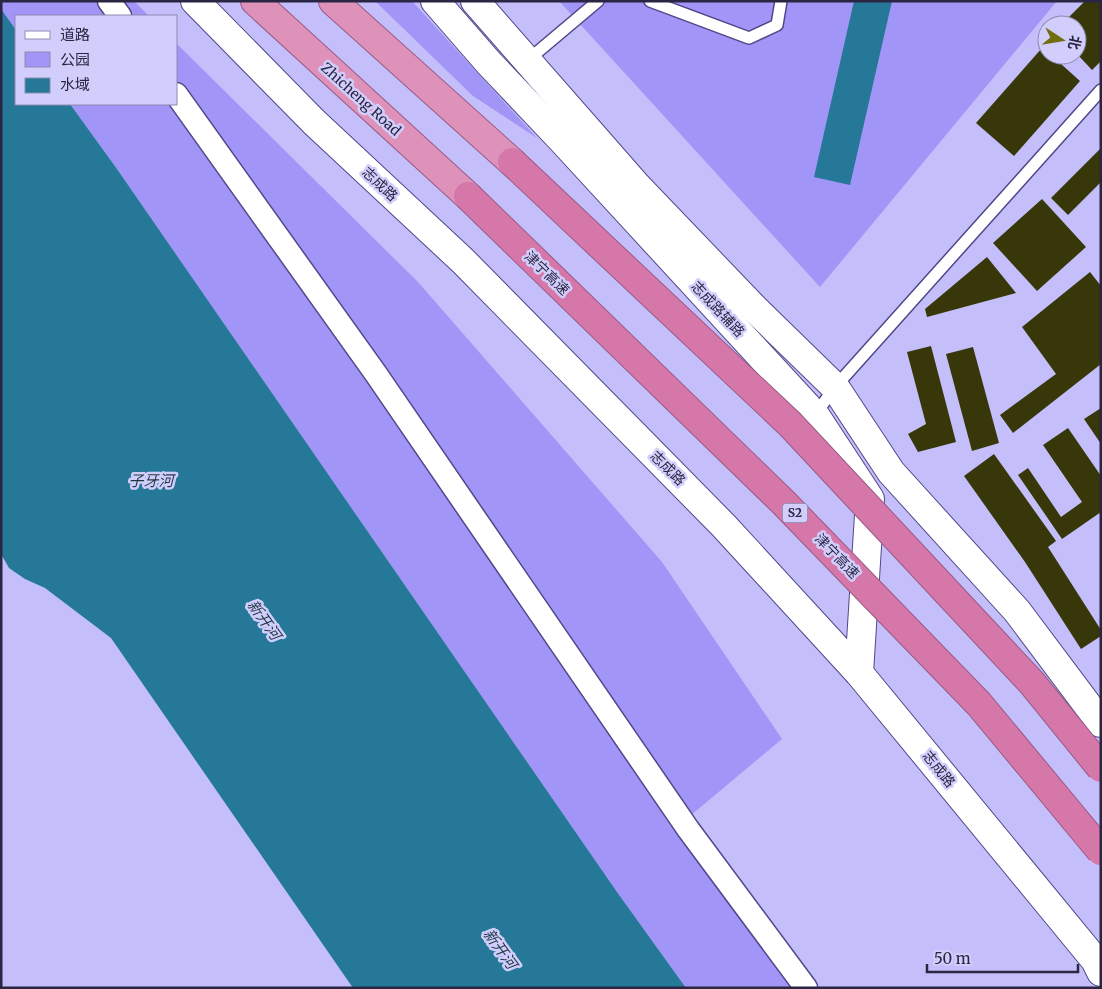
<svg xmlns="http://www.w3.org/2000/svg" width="1102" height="989" font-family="Merriweather,'Noto Sans SC',serif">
<rect width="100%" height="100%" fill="#c4bffb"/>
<g fill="#a195f7">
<path d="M1 1H134L149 16H16V30L1 9Z"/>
<path d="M375 1H412L537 138 473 96Z"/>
<path d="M559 1H1057L820 287Z"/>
<path d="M176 43 418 282 662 562 782 739 690 816 804 988H686L617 892 117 169 70 104H176Z"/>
</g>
<g fill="#257898">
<path d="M854 1H892L850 185 814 177Z"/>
<path d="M1 9 16 30V104H70L117 169 617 892 686 988H353L111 638 45 588 25 579 9 568 1 554Z"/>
</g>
<g fill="#383709">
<path d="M1085 1H1101V61L1092 70 1077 54V25H1061Z"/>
<path d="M1042 48 1047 52V55H1051L1080 81 1014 156 976 123Z"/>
<path d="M1101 148V182L1068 215 1051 198Z"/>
<path d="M1042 199 1086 247 1037 291 993 243Z"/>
<path d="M987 257 1016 293 927 317 925 309Z"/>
<path d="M1090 272 1101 286V364L1013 433 1000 415 1056 374 1022 327Z"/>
<path d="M931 346 956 442 918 452 908 434 926 424 907 352Z"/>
<path d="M973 347 999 443 972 451 946 354Z"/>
<path d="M1101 408V444L1084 419Z"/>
<path d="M1068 428 1101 476V512L1062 539 1018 475 1028 468 1061 517 1082 502 1043 445Z"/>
<path d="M994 454 1056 541 1048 547 1101 630V636L1081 649 1025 562 964 476Z"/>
</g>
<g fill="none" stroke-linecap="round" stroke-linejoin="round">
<g stroke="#514789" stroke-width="14">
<g id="service">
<path d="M650 1 749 38 777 25 781 1"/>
<path d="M528 60 598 1"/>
<path d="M815 415 835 387 1101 90"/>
</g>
</g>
<g stroke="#514789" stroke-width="25">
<g id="minor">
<path d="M109 1 120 16"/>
<path d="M176 94 376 374 688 829 806 988"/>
</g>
</g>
<g stroke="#514789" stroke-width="30">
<g id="tertiary">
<path d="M195 1 314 122 463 261 724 526 859 673 1095 960 1101 972"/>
<path d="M435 1 488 62 561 139 815 415 870 499 859 673"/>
<path d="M475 1 637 186 755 309 835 387 891 472 1017 611 1101 723"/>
</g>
</g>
<g stroke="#995a85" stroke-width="30">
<g id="trunk">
<path d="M255 1 468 196"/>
<path d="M333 1 512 162"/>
</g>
</g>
<use href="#service" stroke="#fff" stroke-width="11"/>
<use href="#minor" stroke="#fff" stroke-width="22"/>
<use href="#tertiary" stroke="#fff" stroke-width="28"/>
<use href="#trunk" stroke="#de92ba" stroke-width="28"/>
<g stroke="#995a85" stroke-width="30" stroke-linecap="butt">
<g id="motorway-bridge">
<path d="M512 162 790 424 1032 683 1101 768"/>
<path d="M468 196 783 502 979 704 1101 851"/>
</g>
</g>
<use href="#motorway-bridge" stroke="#d577a9" stroke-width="28"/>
</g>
<g text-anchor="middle" stroke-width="5" stroke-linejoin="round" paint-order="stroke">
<rect fill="#d1cefc" stroke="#5b587a" stroke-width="1" x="782.5" y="503.5" width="25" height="19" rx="4"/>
<g font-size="12" font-weight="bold" fill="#292542">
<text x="795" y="517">S2</text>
</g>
<g font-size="14" fill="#292542" stroke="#d1cefc">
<text transform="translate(361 99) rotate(42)" y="5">Zhicheng Road</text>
<text transform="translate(380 184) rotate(43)" y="5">志成路</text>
<text transform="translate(547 273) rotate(44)" y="5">津宁高速</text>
<text transform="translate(718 309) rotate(47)" y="5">志成路辅路</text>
<text transform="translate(668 468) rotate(45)" y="5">志成路</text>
<text transform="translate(837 556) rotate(46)" y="5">津宁高速</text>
<text transform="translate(939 769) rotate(51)" y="5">志成路</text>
</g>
<g font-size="15" font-style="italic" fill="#1e3742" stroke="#d1cefc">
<text x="151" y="486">子牙河</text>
<text transform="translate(264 620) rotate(54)" y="5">新开河</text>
<text transform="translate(500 949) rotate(54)" y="5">新开河</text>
</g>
</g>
<rect width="1102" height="989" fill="none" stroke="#292542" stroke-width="5"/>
<rect x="15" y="15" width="162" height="90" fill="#d1cefc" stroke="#8e8ab2"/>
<rect x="25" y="31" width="25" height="8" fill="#ffffff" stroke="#8e8ab2"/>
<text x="60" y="40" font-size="15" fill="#292542">道路</text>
<rect x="25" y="52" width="25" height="15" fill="#a195f7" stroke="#8e8ab2"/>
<text x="60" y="65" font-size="15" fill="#292542">公园</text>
<rect x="25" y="78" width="25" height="15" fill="#257898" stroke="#8e8ab2"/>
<text x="60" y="90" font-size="15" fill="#292542">水域</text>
<g transform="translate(1062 40) rotate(102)"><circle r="24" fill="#d1cefc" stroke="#8e8ab2"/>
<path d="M0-4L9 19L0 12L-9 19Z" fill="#706e0e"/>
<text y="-8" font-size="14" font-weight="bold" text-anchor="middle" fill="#292542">北</text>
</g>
<path d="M927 964v8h151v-8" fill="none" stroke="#292542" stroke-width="2.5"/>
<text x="934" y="964" font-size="15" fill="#292542" stroke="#d1cefc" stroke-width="4" paint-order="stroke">50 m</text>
</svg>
